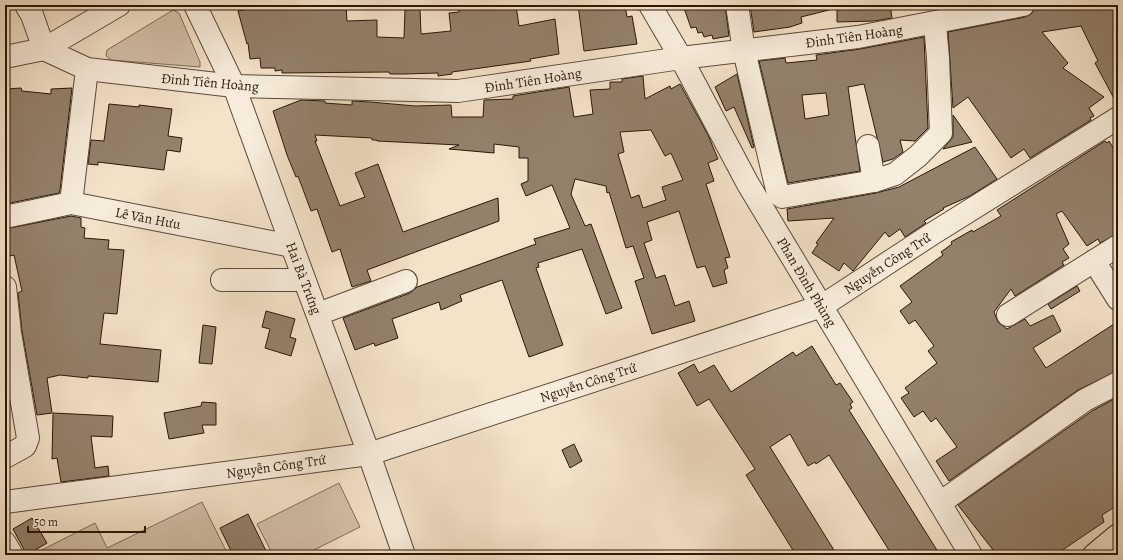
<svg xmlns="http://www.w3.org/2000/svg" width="1123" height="560" font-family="Alegreya,serif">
<rect width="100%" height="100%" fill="#f4e3c9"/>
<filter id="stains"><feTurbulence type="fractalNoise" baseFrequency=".005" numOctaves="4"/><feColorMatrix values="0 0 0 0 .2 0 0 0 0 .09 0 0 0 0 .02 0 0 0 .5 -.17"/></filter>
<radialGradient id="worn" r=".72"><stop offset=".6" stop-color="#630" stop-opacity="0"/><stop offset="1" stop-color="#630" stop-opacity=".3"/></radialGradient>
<g fill="#d2c0a8" stroke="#7e6c58">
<path d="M173 10 179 13 200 62V67L111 60 106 56 107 50Z"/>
<path d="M339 483 360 527 304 555H273L257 524Z"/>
<path d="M202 502 228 555H37L36 553 95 523 107 548Z"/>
</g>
<g fill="#93816c" stroke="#2a1707" fill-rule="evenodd">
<path d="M246 5 346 6 347 21 377 20V37L404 38 405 10 420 9 421 34 451 31 449 13 459 12V8H472V5H484L485 8 516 5 519 26 555 19 559 54 530 59 531 61 452 72V74L438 76V73L405 74H390L389 72 282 73V70L275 71V68H261L260 58 250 59 248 43 247 44 238 11 247 9Z"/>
<path d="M578 5H625L627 17 632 16 637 44 584 51Z"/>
<path d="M683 5H725L729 36 713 39 712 35 704 37 702 32 698 33 696 27 691 28Z"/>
<path d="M750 5H828L829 10 801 17 802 23 790 27 754 32Z"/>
<path d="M837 5H890L892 18 874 21 837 22Z"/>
<path d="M1049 5H1054L1055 7 1071 5H1118V106L1095 63 1098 61 1081 26 1042 32 1068 63 1063 68 1104 97 1089 108 1094 116 1090 118 1091 120 1030 158 1024 149 1011 158 968 97 953 108 948 32 1025 17 1031 14 1035 8Z"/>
<path d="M924 37 928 128 915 141 900 140 903 152 893 159 883 162 864 84 848 87 860 171 788 183 759 61 785 58 786 63 817 60 816 55 860 49ZM826 93 829 115 805 119 802 95Z"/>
<path d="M737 74 754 147 752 148 734 107 726 111 715 87Z"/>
<path d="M643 76 645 99 670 86 671 89 680 84 708 135 718 159 708 163 714 181 706 184 730 257 725 258 728 268 724 270 727 283 713 287 705 266 697 268 679 211 647 222 652 240 644 243 656 278 665 275 675 306 689 301 695 321 652 334 635 281 644 278 633 246 626 248 609 192 607 193 606 186 575 179 571 194 585 226 591 224 622 308 606 314 582 249 538 263 539 267 536 268 563 345 529 357 502 280 460 295 462 301 441 310 439 302 392 319 398 338 375 346 374 343 355 350 343 318 410 293 417 287 536 244 534 239 570 228 552 185 526 196 521 184 528 181V158H519V147L494 144V153L449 149 459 145 377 141V140H372V138L315 135 317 141H315L340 206 365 197 355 173 378 164 403 232 498 198 499 221 367 270 371 281 352 287 340 249 332 252 317 209 311 211 298 176 296 177 287 155 273 111 301 100 325 101V103L352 105V101L370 102 415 106 451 105 452 117H483L484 100 513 99V96L569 87 574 117 593 114 590 90 610 89V82H622V79ZM651 130 665 156 671 153 683 180 662 187 666 200 643 208 639 195 631 198 618 154 624 152 620 132Z"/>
<path d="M21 88 22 91 51 94V89L72 88 60 190 59 193 5 204V134H9L5 106V89Z"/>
<path d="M109 104 139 107V105L172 109 168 136 182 138 180 152 167 150 164 170 98 162V165L88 164 91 140 104 141Z"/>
<path d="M953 115 972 142 943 149 953 137Z"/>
<path d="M1105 141 1107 143 1109 141 1118 156V234L1100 243 1098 239 1087 246 1062 211 1056 214 1069 244 1063 249 1069 258 1062 262 1064 265 1015 296 1011 289 994 312 998 322 1007 329 1025 319 1030 326 1053 315 1061 331 1033 348 1046 368 1114 324 1118 331V371L1078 390 949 481 936 461 957 447 936 418 931 422 923 411 914 417 901 398 909 393 905 388 937 363 928 351 934 346 915 320 909 324 900 311 912 302 900 286 943 255 941 252 952 244 951 242 972 230 973 232 1001 216 997 210Z"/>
<path d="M975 147 997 179 970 196 943 208 944 209 924 221 926 223 905 237 900 229 889 237 885 232 853 271 844 263 839 271 812 253 818 244 816 243 834 218 788 221 787 209 876 193 899 187Z"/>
<path d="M71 216 81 218V227L85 228 84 238 109 240 108 249 124 250 117 314 104 313 100 344 161 350 158 382 88 376V378L60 375 47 378 52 413 37 415 22 331 18 293 22 291 14 255 5 257V229Z"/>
<path d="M1077 286 1080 291 1051 309 1048 304Z"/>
<path d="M266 311 295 319 290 337 296 339 291 356 265 348 270 329 262 327Z"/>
<path d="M203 325 216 327 212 364 199 363Z"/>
<path d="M812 346 836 385 840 383 853 402 850 404 852 408 849 410 940 555H892L829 455 816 464 815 462 808 466 790 434 770 447 837 555H796L746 475 755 469 709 399 697 406 678 373 694 364 699 373 714 365 731 392 793 352 796 356Z"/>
<path d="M1118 397V505L1102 515 1104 522 1055 555H997L958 505 1092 411Z"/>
<path d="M202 402 216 403V425H202L204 433 169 439 164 413 201 406Z"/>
<path d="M53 413 113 416 112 437 91 436 95 468 108 466 109 476 61 482 57 458 52 459Z"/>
<path d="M574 444 582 461 570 468 562 450Z"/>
<path d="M248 514 268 555H233L220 528Z"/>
<path d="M32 518 47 543 27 555 13 529Z"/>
</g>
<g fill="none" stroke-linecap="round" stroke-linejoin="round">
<g stroke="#5c4a38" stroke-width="24">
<g id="minor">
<path d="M26 5 32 15 44 49 87 69 234 86 458 91 681 58 858 37 1023 5"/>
<path d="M195 5 234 86 292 246 369 454 404 555"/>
<path d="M650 5 681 58 748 184 971 555"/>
<path d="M737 5 744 51 778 194 782 197 874 181 895 174 918 156 941 133 938 58 935 24"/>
<path d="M5 57 44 49 119 5"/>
<path d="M868 146 874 181"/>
<path d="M71 203 87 69"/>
<path d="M5 217 71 203 292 246"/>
<path d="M1094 261 1118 299"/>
<path d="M222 280H304"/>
<path d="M5 287 10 333 28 438 25 446 5 457"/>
<path d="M318 314 406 281"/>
<path d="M1008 315 1118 246"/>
<path d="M5 502 369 454 822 306 932 234 1118 118"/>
<path d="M940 503 1085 400 1118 383"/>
<path d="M5 543 12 555"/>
</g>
</g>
<g stroke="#2a1707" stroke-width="24">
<path id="major" d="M1094 555 1118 535"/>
</g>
<use href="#minor" stroke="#f8eddc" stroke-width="22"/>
<use href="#major" stroke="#f4e3c9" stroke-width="22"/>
</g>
<g text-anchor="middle" stroke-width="3.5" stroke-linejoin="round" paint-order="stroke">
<g font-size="14" fill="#2a1707" stroke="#f8eddc">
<text transform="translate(854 36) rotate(-8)" y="5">Đinh Tiên Hoàng</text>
<text transform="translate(533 80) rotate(-9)" y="5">Đinh Tiên Hoàng</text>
<text transform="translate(210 82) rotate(5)" y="5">Đinh Tiên Hoàng</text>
<text transform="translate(148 218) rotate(11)" y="5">Lê Văn Hưu</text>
<text transform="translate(887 263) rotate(-33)" y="5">Nguyễn Công Trứ</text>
<text transform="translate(304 278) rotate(69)" y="5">Hai Bà Trưng</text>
<text transform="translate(807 282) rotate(59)" y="5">Phan Đình Phùng</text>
<text transform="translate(588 382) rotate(-18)" y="5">Nguyễn Công Trứ</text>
<text transform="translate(276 466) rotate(-8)" y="5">Nguyễn Công Trứ</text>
</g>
</g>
<rect width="1123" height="560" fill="none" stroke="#f4e3c9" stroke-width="20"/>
<rect x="6" y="6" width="1111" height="548" fill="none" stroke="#2a1707" stroke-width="2"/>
<rect x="10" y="10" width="1103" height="540" fill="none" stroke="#2a1707"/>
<path d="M28 526v6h117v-6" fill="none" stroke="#2a1707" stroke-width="2"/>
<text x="34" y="526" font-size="12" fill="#2a1707" stroke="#f8eddc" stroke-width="3" paint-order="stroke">50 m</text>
<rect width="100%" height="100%" filter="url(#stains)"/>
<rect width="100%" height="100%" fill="url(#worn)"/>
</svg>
